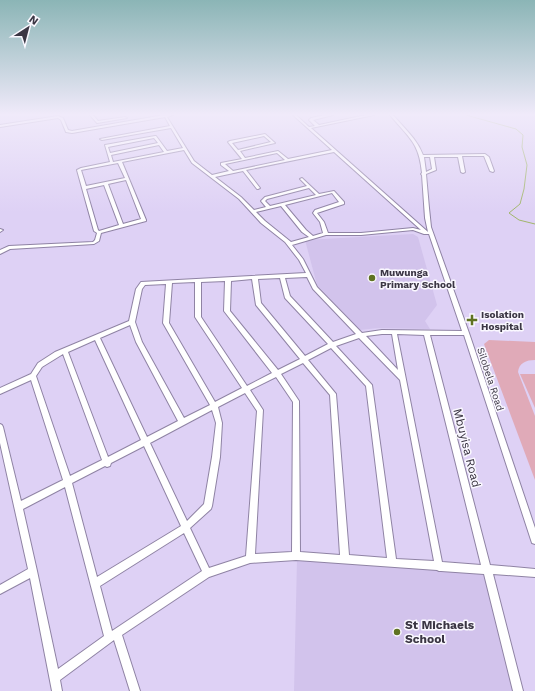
<svg xmlns="http://www.w3.org/2000/svg" width="535" height="691" font-family="'Work Sans',sans-serif">
<rect width="100%" height="100%" fill="#ded1f5"/>
<g fill="#d2c3ec">
<path d="M413 234 418 237 437 305 425 321 430 329 379 328 360 330 317 285 305 240Z"/>
<path d="M297 559 485 573 514 691H294Z"/>
</g>
<g fill="#e0aab8">
<path d="M489 340 535 342V360C526 360 519 363 518 372L535 416V480L484 344Z"/>
<path d="M520 374H535V408Z"/>
</g>
<g fill="none" stroke-linecap="round" stroke-linejoin="round">
<path stroke="#a1b66b" stroke-width="1" d="M466 115 516 129 523 135 522 147 527 165 524 189 520 204 509 213 519 220 535 224"/>
<g stroke="#8f83a4" stroke-width="2">
<g id="minor">
<path d="M90 115H93L98 121 125 117 127 118 97 123Z"/>
<path d="M164 115H173L167 117 194 161 212 175 229 171 221 165V163L242 159 228 142 230 141 265 134 275 143 240 151 245 158 278 151 288 159 332 150 293 115H296L309 127 315 126 309 120 311 118 325 115H333L313 120 319 125 366 115H374L311 128 428 232 425 218 422 175 421 174 422 173C419 142 409 138 390 115H393C404 128 417 139 423 155L485 154 489 157 494 171 493 172 490 171 484 156H462L465 172 463 173 461 172 458 157H434L436 170 426 174 429 208 431 227 469 333 535 528V544L532 543 531 540 464 335H430L490 565 535 569V577L493 574 523 691H513L484 574 441 571H439L437 570 296 560 250 563 209 577 122 635 140 691H130L114 640 60 680 62 691H52L30 578 0 594V585L28 569 0 443V424L2 425 3 427 21 501 63 480 31 380 0 394V388L31 374 38 363 55 352 129 321 136 289 141 282 306 273 299 260 285 242 261 223 239 199 192 163 184 150 122 162 146 220V221L101 233 99 241 94 244 10 249 0 254V250L9 246 93 242 95 240 97 233 94 231 77 170 81 168 110 162 105 145 155 136H156L167 151 183 148 171 128 102 140 100 139 170 126 165 117 72 133 66 132 61 120 58 118 0 127V125L58 116 63 118 68 130 72 131ZM264 136 271 142 238 150 232 143ZM154 138 158 143 110 153 108 147ZM159 145 164 152 113 162 111 155ZM334 152 421 230 413 228 361 233H328L324 222 317 213 344 204V202L334 191 319 194 302 178 300 179 307 186 265 197 261 201 266 207 254 210 241 197 215 177 243 171 257 189H258L260 188 246 170ZM277 153 285 160 233 171 225 164ZM424 157H430L432 169 426 172ZM118 163 125 178 86 186 81 170ZM126 180 141 219 123 224 108 184ZM104 185 119 225 99 231 98 230 86 189ZM309 188 316 195 270 206 265 201 267 199ZM332 193 339 202 315 210 313 213 320 222 323 233 313 236 306 230 285 205ZM281 206 302 232 309 237 291 242 265 221 256 212ZM413 230 424 234H429L462 331 382 330 362 333 317 287 303 259 292 245 326 235H361ZM307 277 313 289 356 334 333 342 290 296 285 278ZM280 278 285 298 328 344 305 356 261 303 258 279ZM252 279 256 305 300 359 278 370 230 311 231 281ZM225 281 224 311 272 373 247 386 201 317V282ZM195 282V317L242 388 215 402 169 323 172 283ZM166 284 163 323 210 405 184 418 142 342 135 322 142 289 145 285ZM130 325 136 342 178 421 147 437 100 338ZM382 334H392L398 370 366 336ZM397 334 424 335 481 565 442 562ZM359 338 400 380 434 561 396 559 372 385 336 346ZM95 340 141 440 108 457 68 352ZM331 348 366 386 387 558 349 555 336 394 308 360ZM63 354 102 460 70 476 36 376 42 367ZM303 363 330 395 340 555 300 552 299 401 281 374ZM276 377 293 402 292 552 255 554 263 410 250 390ZM245 393 257 411 246 556 209 568 190 528 211 509 212 506 220 457 222 423 218 407ZM212 410 216 423 212 457 204 504 187 521 150 443ZM144 446 181 526 97 577 72 483 105 466 107 467 110 466 111 463ZM65 487 104 636 58 669 37 571 23 509ZM184 533 202 571 112 631 100 586Z"/>
<path d="M0 229 3 230 0 232Z"/>
</g>
</g>
<use href="#minor" fill="#fff" fill-rule="evenodd"/>
</g>
<linearGradient id="sky" x2="0" y2="1"><stop stop-color="#8bb5b6"/><stop offset="0.54" stop-color="#f0eafa"/><stop offset="1" stop-color="#f0eafa" stop-opacity="0"/></linearGradient>
<rect width="535" height="212" fill="url(#sky)"/>
<g fill="#5f7221" stroke="#faf8ff" stroke-width="1.5">
<circle cx="372" cy="278" r="4"/>
<path d="M470 314h4v4h4v4h-4v4h-4v-4h-4v-4h4z"/>
<circle cx="397" cy="632" r="4"/>
</g>
<g text-anchor="middle" stroke-width="3" stroke-linejoin="round" paint-order="stroke">
<g font-size="10" font-weight="bold" fill="#3b3644" stroke="#faf8ff" text-anchor="start">
<text x="380" y="276">Muwunga<tspan x="380" dy="12">Primary School</tspan></text>
<text x="481" y="318">Isolation<tspan x="481" dy="12">Hospital</tspan></text>
</g>
<g font-size="10" fill="#3b3644" stroke="#faf8ff">
<text transform="translate(491 379) rotate(72)" y="4">Silobela Road</text>
</g>
<g font-size="12" fill="#3b3644" stroke="#faf8ff">
<text transform="translate(467 448) rotate(76)" y="4">Mbuyisa Road</text>
</g>
<g font-size="12" font-weight="bold" fill="#3b3644" stroke="#faf8ff" text-anchor="start">
<text x="405" y="629">St Michaels<tspan x="405" dy="14">School</tspan></text>
</g>
</g>
<g transform="translate(28 28) rotate(36)" stroke="#faf8ff" stroke-width="3" paint-order="stroke">
<path d="M0-3L7 15L0 10L-7 15Z" fill="#3b3644"/>
<text y="-6" font-size="11" font-weight="bold" text-anchor="middle" fill="#3b3644">N</text>
</g>
</svg>
